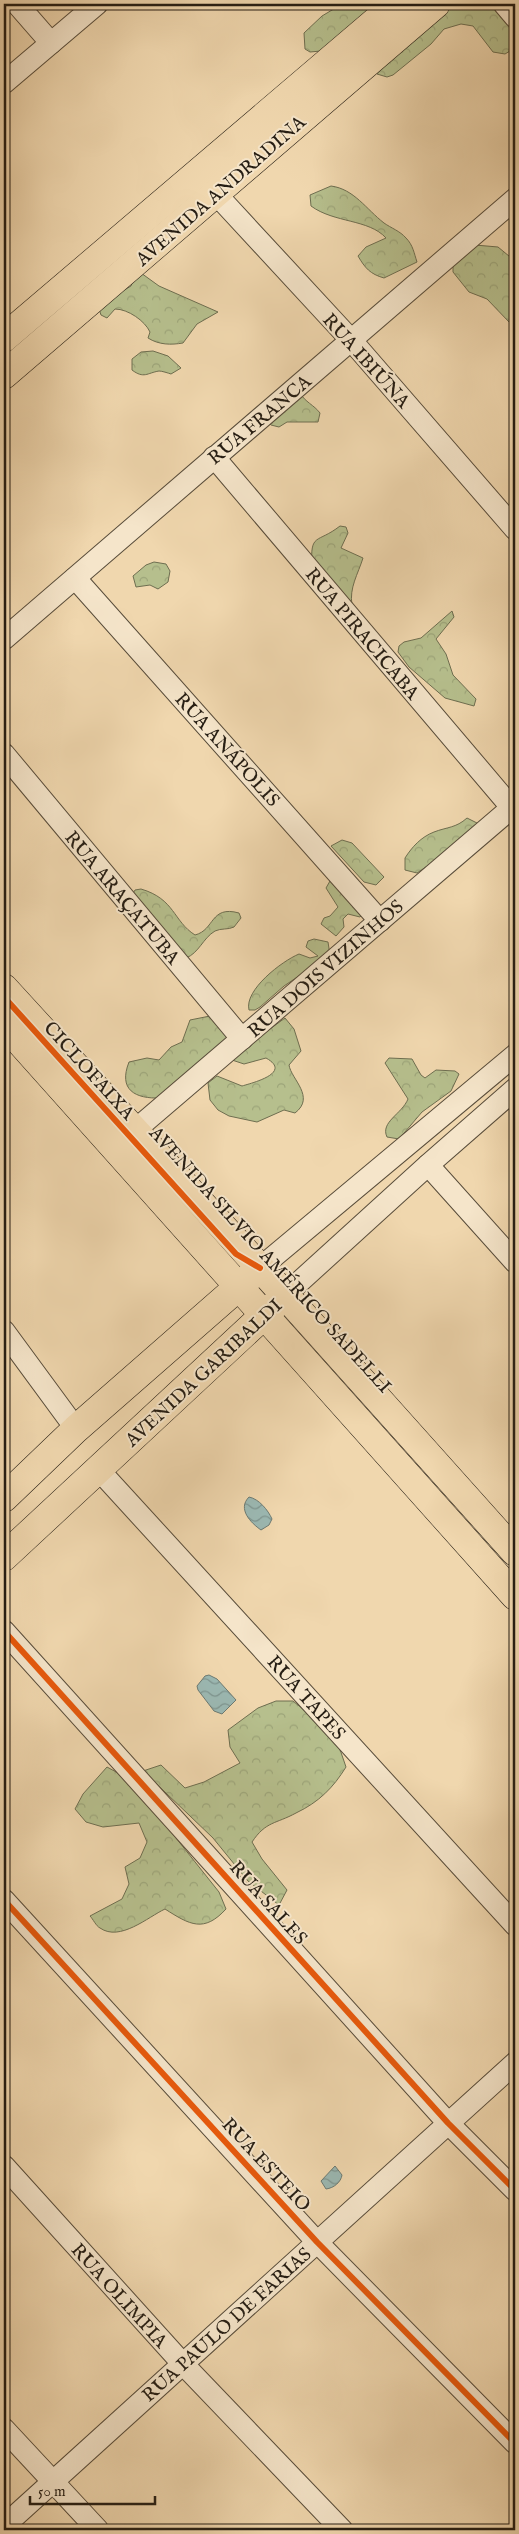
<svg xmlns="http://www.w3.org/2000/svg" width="519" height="2534" font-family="'IM FELL English',serif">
<defs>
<pattern id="forest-crowns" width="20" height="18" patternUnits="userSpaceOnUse" patternTransform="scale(1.25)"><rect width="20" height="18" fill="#b6bf8d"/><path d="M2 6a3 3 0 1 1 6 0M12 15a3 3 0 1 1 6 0" fill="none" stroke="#9ca479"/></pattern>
<pattern id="water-waves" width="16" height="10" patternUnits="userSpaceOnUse" patternTransform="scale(1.25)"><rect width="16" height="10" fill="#9bb8b2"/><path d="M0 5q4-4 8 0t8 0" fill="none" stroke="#7e9590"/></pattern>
</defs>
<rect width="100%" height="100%" fill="#f0d7ae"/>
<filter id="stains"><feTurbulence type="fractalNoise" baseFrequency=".004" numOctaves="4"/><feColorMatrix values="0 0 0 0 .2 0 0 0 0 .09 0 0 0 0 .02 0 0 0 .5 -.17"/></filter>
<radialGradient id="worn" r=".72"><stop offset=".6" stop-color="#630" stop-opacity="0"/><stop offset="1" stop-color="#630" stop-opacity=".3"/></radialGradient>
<g fill="url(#forest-crowns)" stroke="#6e6e50">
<path d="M342 4H383L321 51 310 52 305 49 304 33 322 16Z"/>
<path d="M446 4H494L515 24V48L505 54 493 52 473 26 461 24 444 29 431 44 393 75 387 77 377 74 374 69Z"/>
<path d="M331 186C354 189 366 209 384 223 391 228 400 231 406 238 413 245 414 253 417 262L384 278C370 274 365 268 358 256L366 247 386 238C369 219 334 223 311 206L310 195Z"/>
<path d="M475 245 498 247 515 261 514 323 509 322 487 299 469 292 453 272V265Z"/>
<path d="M141 273 159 286 218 312 197 324 183 343C171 345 159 345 148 338L150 332C145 321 128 309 115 309L107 318 101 315 99 309 121 288 126 289 131 286 135 275Z"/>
<path d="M153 351 168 356 181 368 171 374C168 373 162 371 159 371 147 373 144 379 132 370V359L141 352Z"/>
<path d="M300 393C305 402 314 405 320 413L318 422H287L279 427 271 425 269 423Z"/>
<path d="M340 526 346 527 348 533 341 548 363 558C358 574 349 588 352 605L312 566C310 532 317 544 340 526Z"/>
<path d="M154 562 166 564 170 571 168 582 158 589 150 585 136 587 133 576 146 565Z"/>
<path d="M452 611 454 617 436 639 446 654 453 675 476 699 474 706 445 698 409 667 398 652 399 646 404 642 421 638Z"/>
<path d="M467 818 477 823 473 835 417 873 405 870V858C412 847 421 837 434 832 447 827 456 828 467 818Z"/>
<path d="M342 840 352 843 384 877 376 885 364 882 331 846Z"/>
<path d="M330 881 362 915 360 917 348 914 343 919 344 927 336 936 321 924 324 918 330 916 338 907 326 888Z"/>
<path d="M141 889C175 899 173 921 195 935 215 930 210 905 239 913L241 918 234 927C228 930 221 928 215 931 203 938 199 953 186 958L132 895 135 890Z"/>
<path d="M314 939 328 942 330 955 284 986 260 1007 255 1010H249C244 990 282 961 299 954L310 958 318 956 306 947 308 941Z"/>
<path d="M210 1016 229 1037 161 1098C135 1099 118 1090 129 1062L147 1058 159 1060 171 1047 182 1042 190 1020Z"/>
<path d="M285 1018 294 1029 301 1051 289 1065C291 1079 316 1097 295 1113L284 1110 257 1122 229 1116 218 1110 210 1100 208 1083 217 1076 242 1086C252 1083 293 1073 266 1058L244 1064 232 1060 248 1045Z"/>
<path d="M389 1058 412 1059 421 1075 425 1078 436 1070 455 1071 459 1074 451 1091 422 1112 399 1139 387 1137C380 1122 402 1114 408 1099L385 1063Z"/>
<path d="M276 1701H293L335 1735 346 1767C333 1788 319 1802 296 1813 276 1824 266 1821 252 1842L262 1859 287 1890 279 1905 248 1881 213 1838 143 1771 161 1765 185 1788 204 1782 240 1763 230 1747 228 1730 258 1708Z"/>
<path d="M107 1767 129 1779 219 1892 226 1909C204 1933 190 1925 165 1909 148 1917 120 1942 100 1928 96 1926 93 1919 90 1916L122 1899 129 1884 125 1867 140 1858 147 1842 139 1823 103 1827 86 1822 75 1809 83 1794Z"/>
</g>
<g fill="url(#water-waves)" stroke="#6c7a72">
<path d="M249 1497C259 1499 268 1510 272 1519L269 1525 261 1530C251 1523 237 1509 249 1497Z"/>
<path d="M209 1675 217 1679 236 1700 222 1714 214 1711 198 1690 197 1686 205 1676Z"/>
<path d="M335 2166 342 2175C341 2182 334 2188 326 2189L321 2181Z"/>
</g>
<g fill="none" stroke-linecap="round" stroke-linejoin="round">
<g stroke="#584c3a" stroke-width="23">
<g id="minor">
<path d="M17 4 51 43"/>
<path d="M504 4 515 17"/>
<path d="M4 83 97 4"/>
<path d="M216 194 351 340 515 529"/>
<path d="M214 457 512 808"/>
<path d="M75 578 380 921"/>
<path d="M4 639 515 199"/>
<path d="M4 754 242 1039"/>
<path d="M134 1131 515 805"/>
<path d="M428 1165 515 1262"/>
<path d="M260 1268 515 1055"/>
<path d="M285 1295 428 1165 515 1089"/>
<path d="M4 1331 76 1429"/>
<path d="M98 1469 515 1925"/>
<path d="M4 1631 448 2123 515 2190"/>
<path d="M4 1900 317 2242 515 2443"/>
<path d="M4 2166 182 2363 342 2530"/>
<path d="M4 2429 98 2530"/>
<path d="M4 2526 515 2063"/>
</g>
</g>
<g stroke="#251d13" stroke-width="29">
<g id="major">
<path d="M4 338 396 4"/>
<path d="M4 375 436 4"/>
<path d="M4 988 285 1295 515 1552"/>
<path d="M4 1024 515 1596"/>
<path d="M4 1498 76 1429 253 1274"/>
<path d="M4 1557 277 1303"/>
</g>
</g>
<use href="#minor" stroke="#f5e5ca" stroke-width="21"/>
<use href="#major" stroke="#f0d7ae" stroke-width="28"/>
<g stroke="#f5e5ca" stroke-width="9">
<g id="cycleway">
<path d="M4 997 236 1254 260 1268"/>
<path d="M4 1631 448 2123 515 2190"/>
<path d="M4 1900 317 2242 515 2443"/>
</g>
</g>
<use href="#cycleway" stroke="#e8590c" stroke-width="6"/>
</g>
<g text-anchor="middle" stroke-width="4" stroke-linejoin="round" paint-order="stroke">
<g font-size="19" fill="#251d13" stroke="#f5e5ca">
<text transform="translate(220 190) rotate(-41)" y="7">AVENIDA ANDRADINA</text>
<text transform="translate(367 360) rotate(48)" y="7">RUA IBIÚNA</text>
<text transform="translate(259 419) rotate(-40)" y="7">RUA FRANCA</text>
<text transform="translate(363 633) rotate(50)" y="7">RUA PIRACICABA</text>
<text transform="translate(228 749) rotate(48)" y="7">RUA ANÁPOLIS</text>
<text transform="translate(123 897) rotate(50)" y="7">RUA ARAÇATUBA</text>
<text transform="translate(325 968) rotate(-41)" y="7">RUA DOIS VIZINHOS</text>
<text transform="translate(90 1070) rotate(48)" y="7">CICLOFAIXA</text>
<text transform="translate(271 1259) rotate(48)" y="7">AVENIDA SILVIO AMÉRICO SADELLI</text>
<text transform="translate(203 1372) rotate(-43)" y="7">AVENIDA GARIBALDI</text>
<text transform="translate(307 1697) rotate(48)" y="7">RUA TAPES</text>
<text transform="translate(269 1902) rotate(48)" y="7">RUA SALES</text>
<text transform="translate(267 2164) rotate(47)" y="7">RUA ESTEIO</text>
<text transform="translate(120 2295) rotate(48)" y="7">RUA OLIMPIA</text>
<text transform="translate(226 2324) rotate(-42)" y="7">RUA PAULO DE FARIAS</text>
</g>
</g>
<rect width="519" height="2534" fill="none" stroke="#f0d7ae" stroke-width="20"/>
<rect x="5" y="5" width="509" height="2524" fill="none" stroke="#251d13" stroke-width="2.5"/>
<rect x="10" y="10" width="499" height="2514" fill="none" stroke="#251d13"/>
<path d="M30 2496v8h125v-8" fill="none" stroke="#251d13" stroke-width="2.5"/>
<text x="38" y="2496" font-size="15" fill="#251d13" stroke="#f5e5ca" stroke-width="4" paint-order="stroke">50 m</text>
<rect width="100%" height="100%" filter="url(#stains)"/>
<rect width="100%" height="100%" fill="url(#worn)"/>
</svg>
